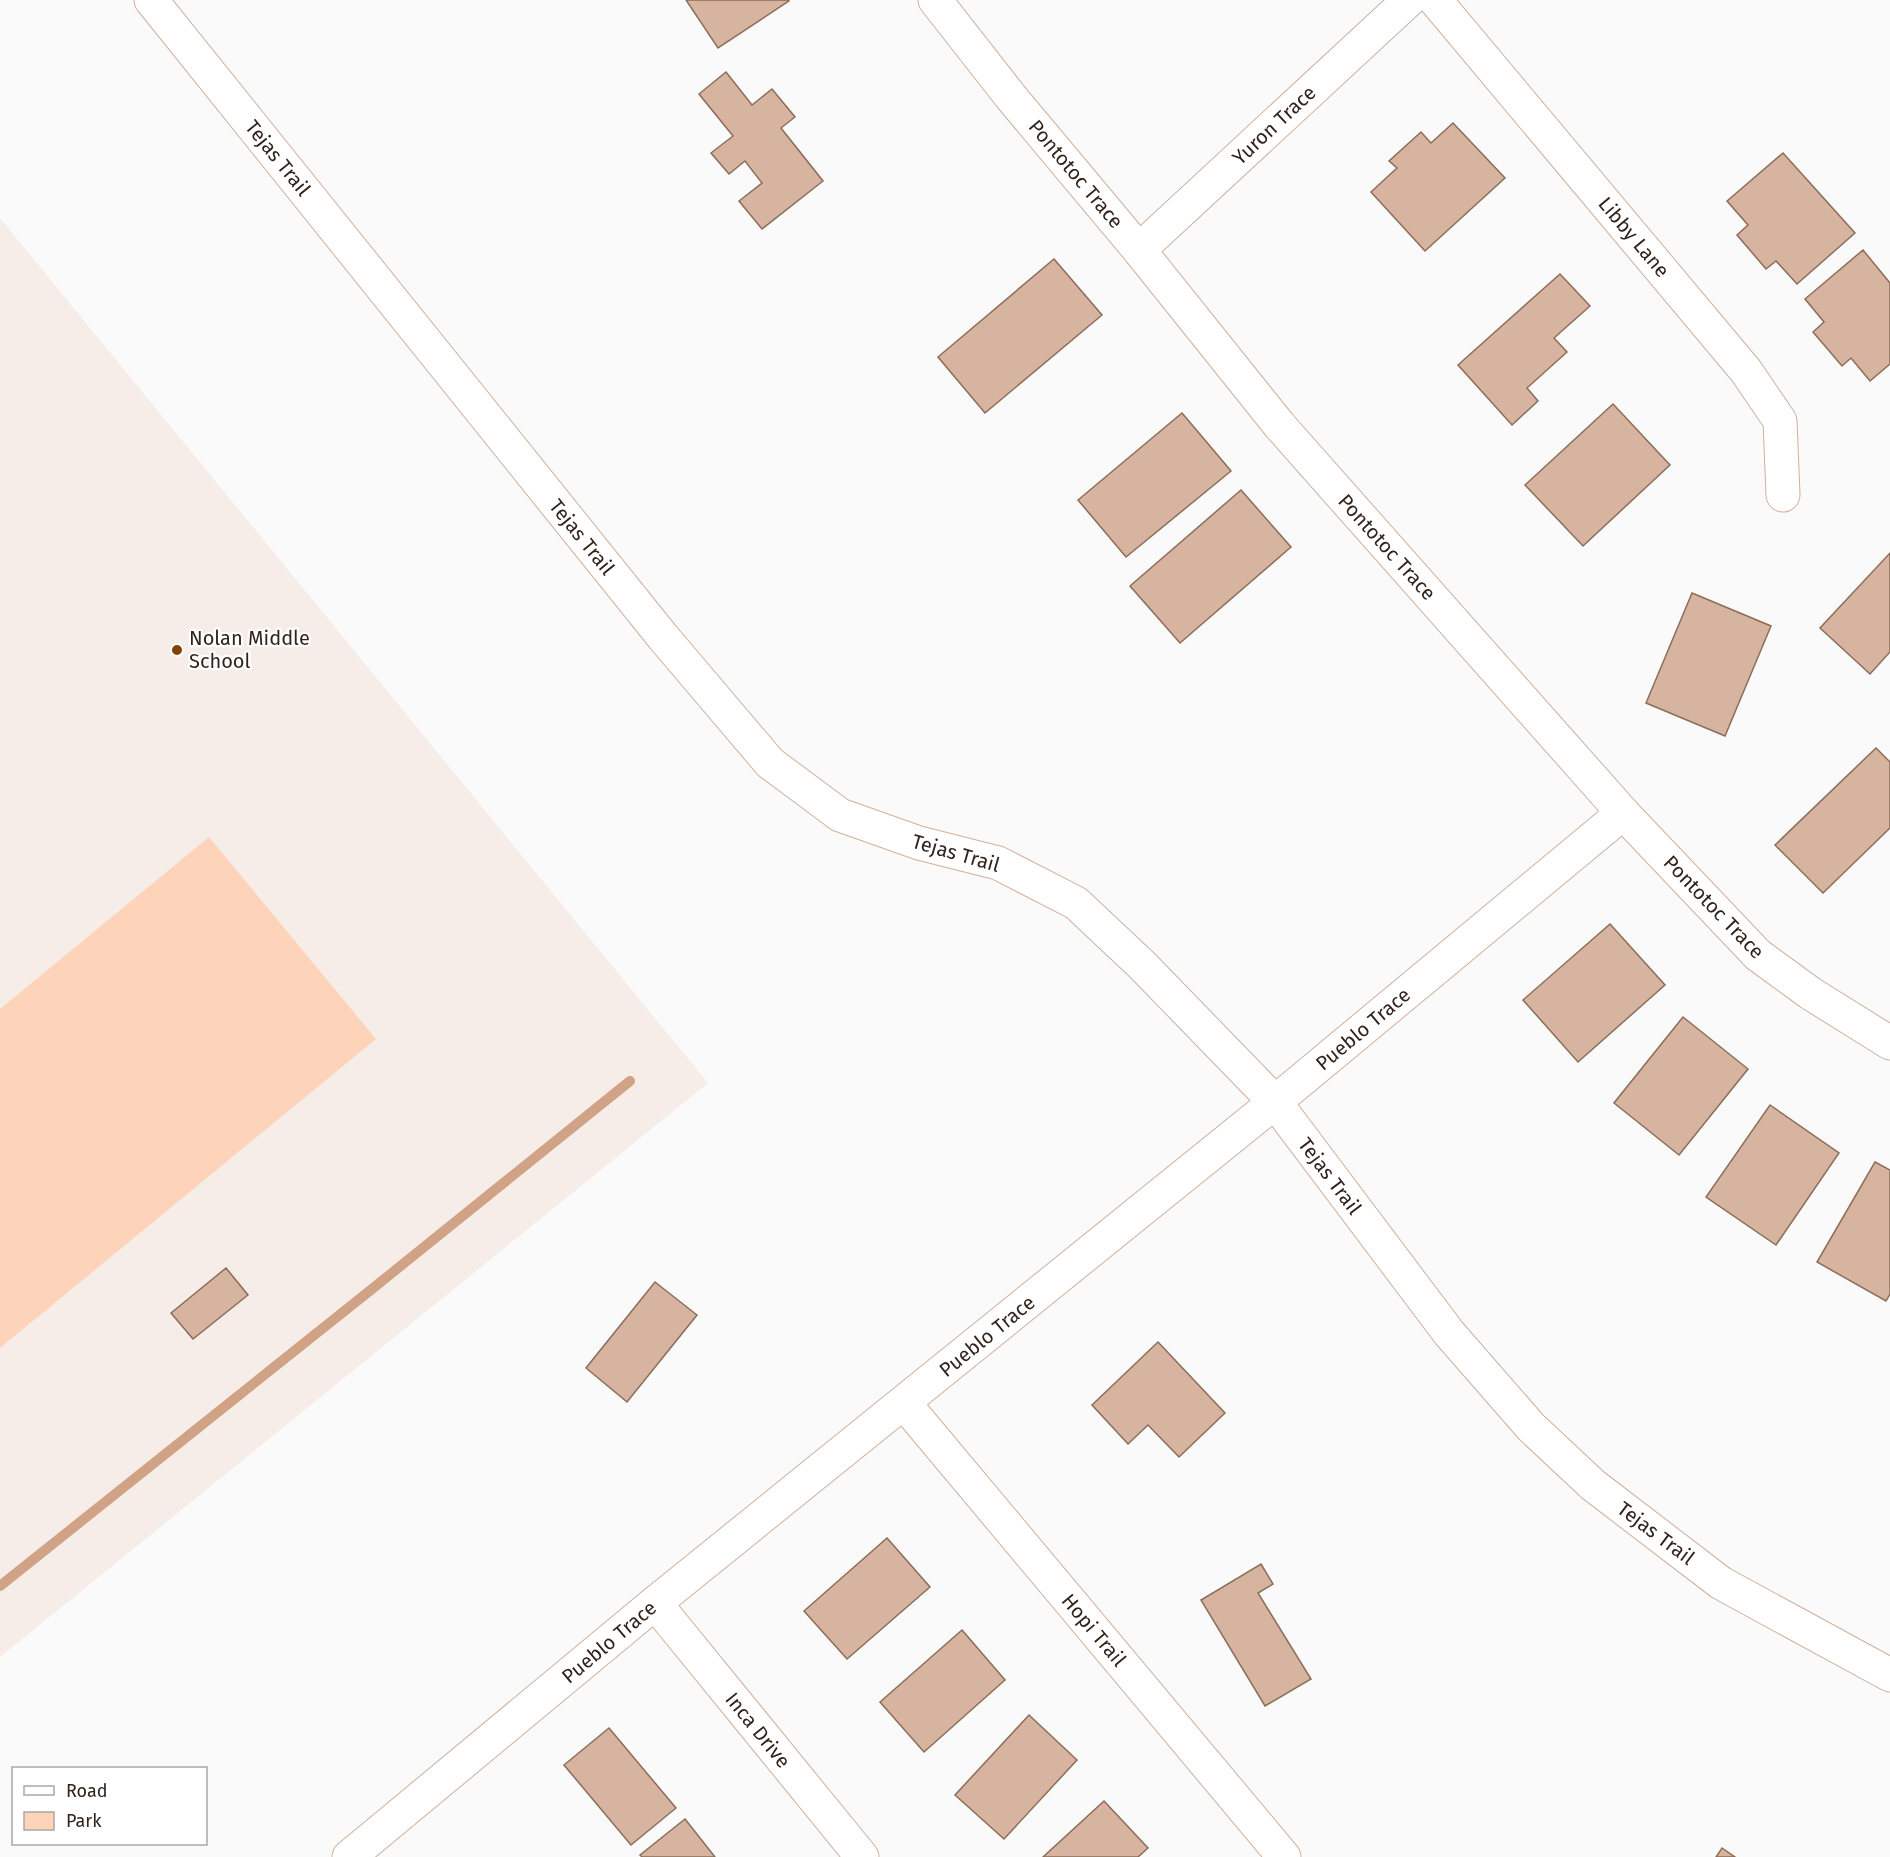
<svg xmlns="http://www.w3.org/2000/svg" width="1890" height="1857" font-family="'Fira Sans',sans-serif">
<rect width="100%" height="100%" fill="#fafafa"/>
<path fill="#f6ede8" d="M0 218 708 1083 0 1657Z"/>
<path fill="#fdd4ba" d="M209 837 376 1039 0 1348V1009Z"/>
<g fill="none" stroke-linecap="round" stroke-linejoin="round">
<path stroke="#d0a286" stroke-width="10" d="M0 1586 372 1289 630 1081"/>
</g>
<g fill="#d6b49f" stroke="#8c6d59" stroke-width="1.5">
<path d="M686 0H788L789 1 718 48Z"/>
<path d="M726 72 752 105 772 89 795 117 781 128 823 181 762 229 739 201 762 183 745 161 729 174 711 153 733 136 699 94Z"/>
<path d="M1453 123 1505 178 1425 251 1371 192 1397 168 1389 161 1421 132 1431 143Z"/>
<path d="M1783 153 1855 233 1797 284 1776 261 1766 269 1737 235 1748 225 1727 201Z"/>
<path d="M1863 250 1890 283V364L1870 381 1851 358 1842 366 1813 332 1824 322 1805 299Z"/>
<path d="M1054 259 1102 315 985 413 938 357Z"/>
<path d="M1560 274 1590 306 1554 338 1567 352 1527 388 1538 401 1512 425 1458 365Z"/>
<path d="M1613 404 1670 465 1583 546 1525 485Z"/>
<path d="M1182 413 1231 471 1126 557 1078 500Z"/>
<path d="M1241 490 1291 547 1180 643 1130 586Z"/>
<path d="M1890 553V652L1870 674 1820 628Z"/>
<path d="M1692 593 1771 626 1725 736 1646 703Z"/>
<path d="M1876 748 1890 762V828L1823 893 1775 845Z"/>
<path d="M1610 924 1665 985 1578 1062 1523 1000Z"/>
<path d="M1683 1017 1748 1069 1679 1155 1614 1103Z"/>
<path d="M1770 1105 1839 1153 1776 1245 1706 1197Z"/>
<path d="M1875 1162 1890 1170V1294L1886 1301 1817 1262Z"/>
<path d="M226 1268 248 1295 193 1339 171 1313Z"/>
<path d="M655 1282 697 1315 627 1402 586 1368Z"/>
<path d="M1158 1342 1225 1413 1179 1457 1148 1425 1128 1444 1092 1405Z"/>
<path d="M887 1538 930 1587 847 1659 804 1611Z"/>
<path d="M1261 1564 1273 1584 1258 1593 1311 1679 1265 1706 1201 1600Z"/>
<path d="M962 1630 1005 1680 924 1752 880 1702Z"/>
<path d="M1029 1715 1077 1760 1004 1839 955 1795Z"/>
<path d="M609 1728 676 1808 631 1845 564 1765Z"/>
<path d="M1104 1801 1148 1848 1138 1857H1043Z"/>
<path d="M685 1819 715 1857H642L640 1855Z"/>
<path d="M1722 1848 1735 1857H1716Z"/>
</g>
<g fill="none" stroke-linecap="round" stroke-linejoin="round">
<g stroke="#d1b09b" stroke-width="35">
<g id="minor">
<path d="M151 0 663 637 770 763 840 815 919 843 998 863 1076 903 1142 965 1275 1102 1449 1333 1531 1427 1593 1485 1721 1583 1890 1675"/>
<path d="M935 0 1011 97 1139 250 1280 426 1623 813 1758 955 1810 993 1890 1043"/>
<path d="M1435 0 1746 371 1780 421 1783 495"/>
<path d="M1139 250 1409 0"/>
<path d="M904 1403 1284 1857"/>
<path d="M655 1603 862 1857"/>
<path d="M349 1857 655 1603 1275 1102 1623 813"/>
</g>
</g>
<use href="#minor" stroke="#fff" stroke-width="33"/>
</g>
<circle fill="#824109" stroke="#fff" stroke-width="2" cx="177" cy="650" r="6"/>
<g text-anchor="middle" stroke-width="4.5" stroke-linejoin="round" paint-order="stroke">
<g font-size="20" fill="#30231b" stroke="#fff">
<text transform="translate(1274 125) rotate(-43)" y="7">Yuron Trace</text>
<text transform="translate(278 158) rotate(51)" y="7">Tejas Trail</text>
<text transform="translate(1076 174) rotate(50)" y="7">Pontotoc Trace</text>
<text transform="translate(1634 237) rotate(50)" y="7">Libby Lane</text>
<text transform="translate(582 537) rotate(51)" y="7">Tejas Trail</text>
<text transform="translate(1387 547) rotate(48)" y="7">Pontotoc Trace</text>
<text transform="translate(956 853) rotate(16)" y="7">Tejas Trail</text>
<text transform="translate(1714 907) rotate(46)" y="7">Pontotoc Trace</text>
<text transform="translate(1363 1029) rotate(-40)" y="7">Pueblo Trace</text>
<text transform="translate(1330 1176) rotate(53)" y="7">Tejas Trail</text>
<text transform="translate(987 1336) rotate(-39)" y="7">Pueblo Trace</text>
<text transform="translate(1656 1533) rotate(37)" y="7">Tejas Trail</text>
<text transform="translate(1094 1630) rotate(50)" y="7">Hopi Trail</text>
<text transform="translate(609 1642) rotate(-40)" y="7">Pueblo Trace</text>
<text transform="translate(758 1730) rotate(51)" y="7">Inca Drive</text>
</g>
<g font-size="20" fill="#30231b" stroke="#fff" text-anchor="start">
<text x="189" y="645">Nolan Middle<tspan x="189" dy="23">School</tspan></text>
</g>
</g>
<rect x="12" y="1767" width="195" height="78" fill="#ffffff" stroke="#aca7a4" stroke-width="1.5"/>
<rect x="24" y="1786" width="30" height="9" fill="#ffffff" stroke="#aca7a4" stroke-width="1.5"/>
<text x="66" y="1797" font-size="18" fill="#30231b">Road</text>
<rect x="24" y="1812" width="30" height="18" fill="#fdd4ba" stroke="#aca7a4" stroke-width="1.5"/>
<text x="66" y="1827" font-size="18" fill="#30231b">Park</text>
</svg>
